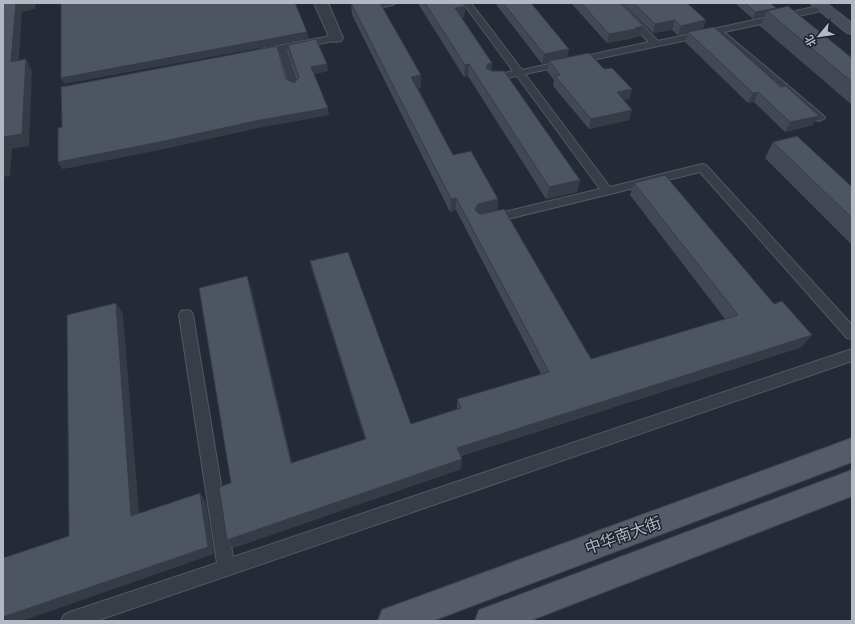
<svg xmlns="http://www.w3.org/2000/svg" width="855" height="624" font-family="Manrope,'Noto Sans SC',sans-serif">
<rect width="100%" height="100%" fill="#242b37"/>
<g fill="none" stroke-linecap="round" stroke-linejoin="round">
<g stroke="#535862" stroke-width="2">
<g id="lane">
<path d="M378 3H396L392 5 365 11 361 8 362 6Z"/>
<path d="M463 3H471L522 70 649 42 611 3H620L658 41 823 5 826 6 827 8 826 10 724 32 824 116 825 118 820 121 816 120 716 34 525 74 610 187 702 164 706 165 852 325V339L847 338 700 172 491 223 487 222 485 219 487 216 491 215 600 189 517 76 491 82 488 81 486 79 488 77 513 71Z"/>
<path d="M336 35 339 36 340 38 339 40 287 50 299 85 294 88 289 85 279 51 261 55 256 52 261 49Z"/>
<path d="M186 310 191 311 193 315 233 557 852 349V361L96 621H61L64 615 70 612 217 563 179 315 181 311Z"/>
</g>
</g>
<g stroke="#535862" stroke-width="2">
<path id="street" d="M314 3H328L343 38 341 41 336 42 331 41Z"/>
</g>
<g stroke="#535862" stroke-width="2">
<path id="secondary" d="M810 3H826L852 23V34L847 33Z"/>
</g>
<g stroke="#414650" stroke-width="2">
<g id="primary">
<path d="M852 438V462L432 621H378L382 610 393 606Z"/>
<path d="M852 470V496L529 621H475L479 610 490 606Z"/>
</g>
</g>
<use href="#lane" fill="#383d47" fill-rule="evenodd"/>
<use href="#street" fill="#383d47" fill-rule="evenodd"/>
<use href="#secondary" fill="#464c5a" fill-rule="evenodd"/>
<use href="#primary" fill="#565c67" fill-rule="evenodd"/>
</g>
<g fill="#424954">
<path d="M351 3 421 75V88H418L453 155 498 199 497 211 591 359 725 319 630 195 634 183 802 347 461 456V469L233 548 227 540 247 276 251 288 292 463 365 439 313 273 310 261 411 424 457 409V399L541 374 456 210 450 212 352 15Z"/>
<path d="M419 3H463L465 6 464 18H462L492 63 491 71 580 180 577 192 546 199 468 76 464 77 419 5Z"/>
<path d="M495 3H531L567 57 604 69 632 89 629 99 623 100 629 120 589 129 553 86 554 80 547 71 549 63 542 64Z"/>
<path d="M571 3H620L643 26 641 36 634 37V38L607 43Z"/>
<path d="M622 3H687L703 29 813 125 785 132 754 102 748 103 685 42 688 33 678 35 672 30 653 33Z"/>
<path d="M735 3H770L776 8 775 9 852 58V105L760 26 765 16 753 19Z"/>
<path d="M288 45 327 64 328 71 314 74 329 115 257 128 163 149 62 169 294 83 298 79 289 51Z"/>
<path d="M773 142 852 187V245L765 158Z"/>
</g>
<g fill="#363c45">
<path d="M16 3H36L35 9 22 12 18 74 11 62Z"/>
<path d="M465 6 464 18 454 20 455 8Z"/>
<path d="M776 8 773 14 767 11 765 16 753 19 755 12Z"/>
<path d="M675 20 672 30 653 33 655 24Z"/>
<path d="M706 20 703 30 678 35 681 26Z"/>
<path d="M643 26 641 36 634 37V38L607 43 609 34Z"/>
<path d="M307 32 309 39 64 84 61 78Z"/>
<path d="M569 49 567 59 549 61V63L542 64 544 54Z"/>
<path d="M26 59 32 71 29 146 12 149 10 176 3 177V154L4 137Z"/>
<path d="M492 63 491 75 486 68 488 64Z"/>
<path d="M327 64 328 71 312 74 311 67Z"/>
<path d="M469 64 468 76 464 77 465 65Z"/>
<path d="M421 75V88L412 89 411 77Z"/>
<path d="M632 89 629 99 614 102 617 92Z"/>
<path d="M758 92 754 102 748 103 753 93Z"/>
<path d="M328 108 329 115 257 128 163 149 62 169 58 162 255 121Z"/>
<path d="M632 110 629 120 589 129 591 119Z"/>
<path d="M819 116 813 125 785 132 790 122Z"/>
<path d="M580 180 577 192 546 199 549 187Z"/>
<path d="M456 198V210L450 212 451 199Z"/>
<path d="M498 199 497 212 477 217 475 210 478 204Z"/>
<path d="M247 276 251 288 294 473 291 463Z"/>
<path d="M116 303 123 314 140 524 131 516Z"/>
<path d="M812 335 802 347 456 457 457 448Z"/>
<path d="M462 459 461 469 233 548 227 540Z"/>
<path d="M200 493 206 502 214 554 22 621H3V617Z"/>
</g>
<g fill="#4d5562" stroke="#363c45">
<path d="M3 3H16L11 62 26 59 22 134 4 137 3 154Z"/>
<path d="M61 3H295L307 32 61 78Z"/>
<path d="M351 3H380L421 75 411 77 453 155 471 151 498 199 478 204 475 210 478 213 482 214 504 209 591 359 738 315 634 183 665 175 774 304 782 301 812 335 457 448 462 459 227 540 219 487 231 483 199 288 247 276 291 463 366 439 310 261 348 252 411 424 461 408 457 399 549 372 456 198 451 199Z"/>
<path d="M425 3H463L465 6 455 8 492 63 488 64 486 68 492 71H504L580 180 549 187 469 64 465 65Z"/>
<path d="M503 3H531L569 49 544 54Z"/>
<path d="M581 3H620L643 26 635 28 636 29 609 34Z"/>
<path d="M634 3H687L706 20 681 26 675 20 655 24Z"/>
<path d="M745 3H770L776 8 755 12Z"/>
<path d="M788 6 852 58V82L767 11Z"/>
<path d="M714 27 781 87 786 86 819 116 790 122 758 92 753 93 688 32Z"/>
<path d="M316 39 327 64 311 67 328 108 255 121 160 142 58 162V128L62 127 61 87 277 46 286 79 294 83 299 78 288 45Z"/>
<path d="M589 53 604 69 612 68 632 89 617 92 632 110 591 119 555 76 560 75 549 61Z"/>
<path d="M797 136 852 187V218L773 142Z"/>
<path d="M116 303 131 516 200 493 208 547 3 617V558L69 536 67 315Z"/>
</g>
<g text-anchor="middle" stroke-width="3" stroke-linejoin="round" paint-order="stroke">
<g font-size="16" fill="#b3b8c3" stroke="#1d222c">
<text transform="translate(623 535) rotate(-20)" y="6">中华南大街</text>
</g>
</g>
<rect width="855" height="624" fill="none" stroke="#b3b8c3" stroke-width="8"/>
<g transform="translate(819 36) rotate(241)" stroke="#1d222c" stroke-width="3" paint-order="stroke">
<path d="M0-3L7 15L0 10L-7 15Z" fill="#b3b8c3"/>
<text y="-6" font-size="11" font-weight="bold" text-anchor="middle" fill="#b3b8c3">北</text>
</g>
</svg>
